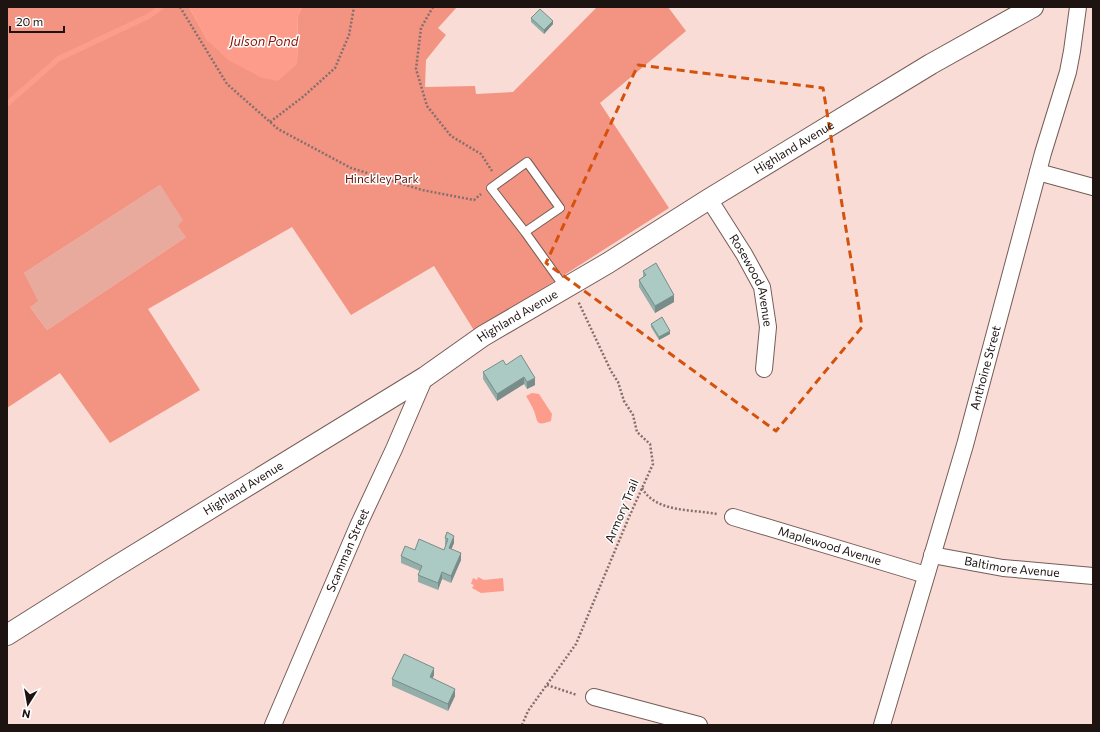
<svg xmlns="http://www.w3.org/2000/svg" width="1100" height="732" font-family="Commissioner,sans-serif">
<rect width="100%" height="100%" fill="#fadcd6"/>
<path fill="#e9aa9e" d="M160 185 184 220 186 237 47 330 30 307 24 273Z"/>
<path fill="#f39382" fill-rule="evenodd" d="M7 7H189L208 41 297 64 298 15 302 7H457L438 28 446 35 426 60 425 87 475 86 476 94 513 92 597 7H668L686 31 600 103 669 208 475 332 434 266 351 315 292 227 148 309 200 390 110 443 60 373 7 408ZM160 185 183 220 178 226 186 237 47 330 30 307 38 301 24 273Z"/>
<g fill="#fd9c8a">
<path d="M189 7H302L298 15 297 64 278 81 262 78 228 60 208 41Z"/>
<path d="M532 393 539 394 552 414 551 421C535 427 538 421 534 411 532 406 529 401 526 396Z"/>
<path d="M478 577 484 580 503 578 504 591 481 593 472 588 474 585 471 584 473 578 477 580Z"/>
</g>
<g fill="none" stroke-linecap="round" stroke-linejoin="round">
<path stroke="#fd9c8a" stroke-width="5.5" d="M7 104 58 59 149 16 161 7"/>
<g stroke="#755c57" stroke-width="10">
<path id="service" d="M525 232 560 208 527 162 491 188 525 232 565 288"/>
</g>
<g stroke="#755c57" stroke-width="18">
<g id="minor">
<path d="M1038 172 1093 187"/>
<path id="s1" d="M709 199 744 254 762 287 768 327 764 369"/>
<path id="s2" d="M733 517 926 575"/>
<path id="s3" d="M932 555 1003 568 1093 576"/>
<path d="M594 697 699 725"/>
<path id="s4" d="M273 725 358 526 394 449 425 377"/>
<path id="s5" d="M882 725 965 445 1043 153 1068 72 1072 51 1078 7"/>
</g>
</g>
<g stroke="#755c57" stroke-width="22">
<g id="tertiary">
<path id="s6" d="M7 635 110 570 425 377 483 336 608 263 709 199 931 64 1033 7"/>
</g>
</g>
<g stroke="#836f6c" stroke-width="2.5" stroke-dasharray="2 2" stroke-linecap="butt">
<path d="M180 7 227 84 278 129 351 168 422 190 474 200 481 194"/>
<path d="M433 7 421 28 416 69 427 106 451 136 481 154 492 171"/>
<path d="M270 122 304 96 335 68 349 35 354 7"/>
<path d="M642 488C656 513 692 509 717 514"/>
<path d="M547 685 577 695"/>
<path d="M522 725 528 711 576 644 629 517 653 464 650 444 637 432 633 415 624 401 618 382 611 371 578 301"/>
</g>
<use href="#service" stroke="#fff" stroke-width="8"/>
<use href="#minor" stroke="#fff" stroke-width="16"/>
<use href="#tertiary" stroke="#fff" stroke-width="20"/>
</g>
<g fill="#93aea9">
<path d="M531 18 553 24 544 34 531 22Z"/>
<path d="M643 271 674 302 655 313 639 287V280L643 277Z"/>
<path d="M651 324 670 334 659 340 651 327Z"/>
<path d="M506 365 535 385 527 389 524 384 497 401 483 379V372Z"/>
<path d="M447 532 454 543 451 549 461 560 451 583 442 579 438 590 418 582V575L420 571 401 563V556L415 550H444L446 545H445V538Z"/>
<path d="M434 675 432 679 455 696 448 711 392 686V679Z"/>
</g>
<g fill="#788d89">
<path d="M553 21V24L544 34V30Z"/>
<path d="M674 295V302L655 313V306Z"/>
<path d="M670 331V334L659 340V337Z"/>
<path d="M524 377V384L497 401V394Z"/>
<path d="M535 378V385L527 389V382Z"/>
<path d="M454 536V543L449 555V548Z"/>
<path d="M461 553V560L451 583V576Z"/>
<path d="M442 572V579L438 590V583Z"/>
<path d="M434 668V675L430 684V677Z"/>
<path d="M455 689V696L448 711V704Z"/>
</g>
<g fill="#abcac4" stroke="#788d89">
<path d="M540 9 553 21 544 30 531 18Z"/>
<path d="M656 263 674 295 655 306 639 280 646 275 643 271Z"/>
<path d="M662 317 670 331 659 337 651 324Z"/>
<path d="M521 355 535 378 527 382 524 377 497 394 483 372 503 360 506 365Z"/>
<path d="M447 532 454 536 449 548 461 553 451 576 442 572 438 583 418 575 422 566 401 556 405 546 415 550 419 539 444 550 448 539 445 538Z"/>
<path d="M404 654 434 668 430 677 455 689 448 704 392 679Z"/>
</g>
<path fill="none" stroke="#d4520c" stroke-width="3" stroke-dasharray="8 5" stroke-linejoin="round" d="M638 65 823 88 862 327 776 431 546 263Z"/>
<g text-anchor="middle" stroke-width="3" stroke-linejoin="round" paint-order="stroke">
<g font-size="12" fill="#1d1311" stroke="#fff">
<text dy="4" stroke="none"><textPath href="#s6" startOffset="926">Highland Avenue</textPath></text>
<text dy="4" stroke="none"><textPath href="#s1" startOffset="93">Rosewood Avenue</textPath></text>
<text dy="4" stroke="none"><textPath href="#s6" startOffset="602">Highland Avenue</textPath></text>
<text dy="4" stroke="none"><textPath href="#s5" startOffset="372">Anthoine Street</textPath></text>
<text dy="4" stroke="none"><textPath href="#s6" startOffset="278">Highland Avenue</textPath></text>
<text transform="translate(622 511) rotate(-67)" y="4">Armory Trail</text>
<text dy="4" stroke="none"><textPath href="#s2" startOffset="101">Maplewood Avenue</textPath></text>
<text dy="4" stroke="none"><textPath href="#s4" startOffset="190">Scamman Street</textPath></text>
<text dy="4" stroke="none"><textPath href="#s3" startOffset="81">Baltimore Avenue</textPath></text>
</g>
<g font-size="12" fill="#661206" stroke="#fff">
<text x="382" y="183">Hinckley Park</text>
</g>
<g font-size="13" font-style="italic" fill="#851304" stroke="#fff">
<text x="264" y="46">Julson Pond</text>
</g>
</g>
<rect width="1100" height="732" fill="none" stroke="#1d1311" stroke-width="16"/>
<g transform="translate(28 704) rotate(191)" stroke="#ffffff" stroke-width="3" paint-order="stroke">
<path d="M0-3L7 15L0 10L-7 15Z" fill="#1d1311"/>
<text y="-6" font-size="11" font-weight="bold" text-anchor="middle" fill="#1d1311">N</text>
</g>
<path d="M10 26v6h54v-6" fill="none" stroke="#1d1311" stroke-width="2"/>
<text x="16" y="26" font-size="12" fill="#1d1311" stroke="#ffffff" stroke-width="3" paint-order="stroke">20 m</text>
</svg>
